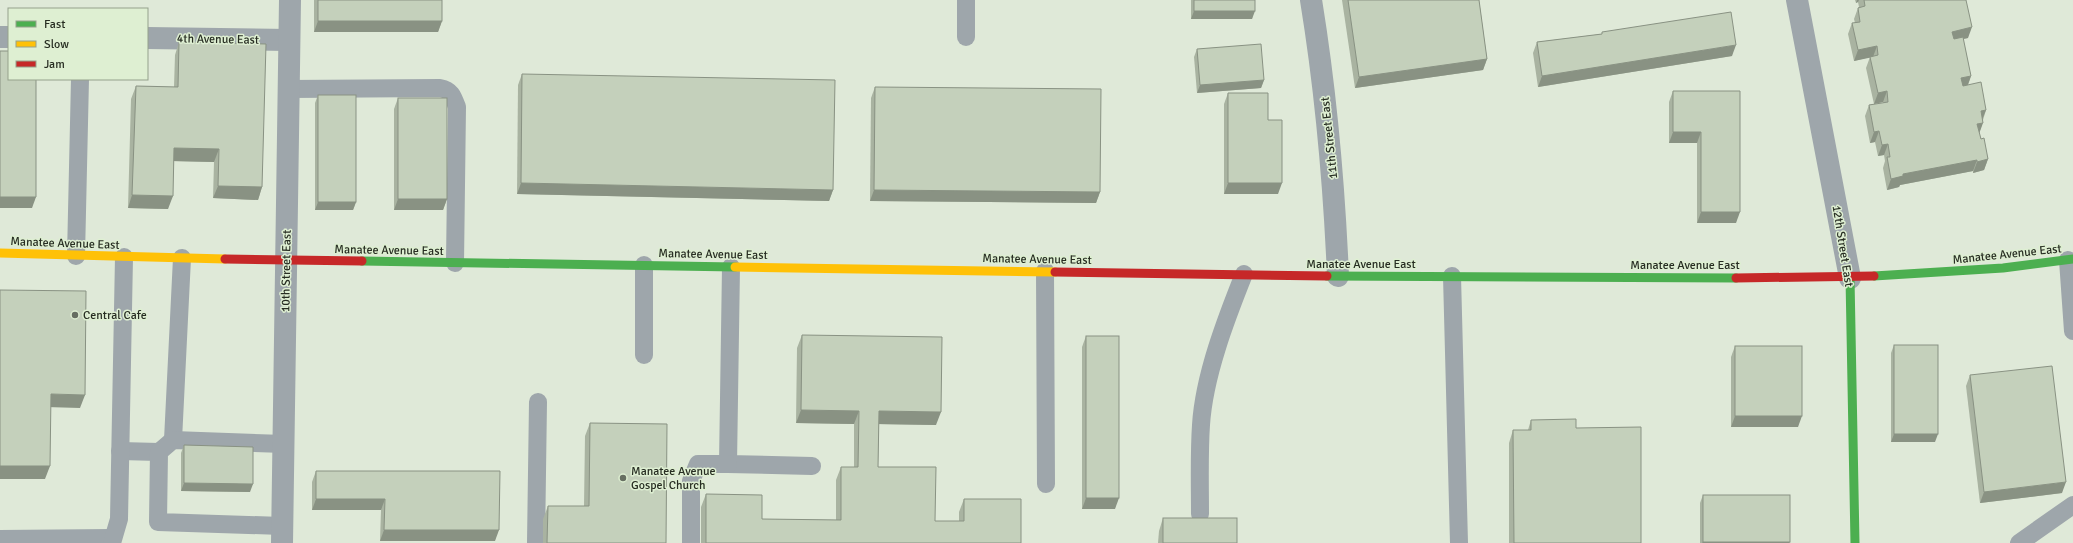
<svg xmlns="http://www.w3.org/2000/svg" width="2073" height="543" font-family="Signika,sans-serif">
<rect width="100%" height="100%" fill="#dfe9d8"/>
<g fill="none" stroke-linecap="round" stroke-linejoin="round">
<g stroke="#9ea6ab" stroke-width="18">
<path d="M966 37V0"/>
<path d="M288 89 440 88C451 90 453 96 457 107L455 263"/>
<path d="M76 256 80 79"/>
<path d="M2068 260 2073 331"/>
<path d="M644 265V355"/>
<path d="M731 267 728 464 812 466"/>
<path d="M1045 271 1046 484"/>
<path d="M1452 276 1459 543"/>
<path d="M173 440 182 258"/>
<path d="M120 451 159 452"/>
<path d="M1200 514C1200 484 1199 454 1201 425 1204 376 1226 319 1244 274"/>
<path d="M282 526 158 522 159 452 173 440 284 444"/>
<path d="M0 539 112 538"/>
<path d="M112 543 119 519 124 257"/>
<path d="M536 543 538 402"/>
<path d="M691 543V481L698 464H728"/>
<path d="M2019 543 2073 505"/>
</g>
<g stroke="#9ea6ab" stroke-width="22">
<path d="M1311 0C1326 92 1334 183 1338 276"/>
<path d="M1797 0 1850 278"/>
<path d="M0 37H9"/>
<path d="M147 38 289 40"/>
<path d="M282 543 290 0"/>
</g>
<g stroke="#4caf50" stroke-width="9">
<path d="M362 261 735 267"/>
<path d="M1327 276 1736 278"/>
<path d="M1874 276 2003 268 2073 259"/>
<path d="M1850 278 1855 543"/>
</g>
<g stroke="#ffc107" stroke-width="9">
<path d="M0 253 225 259"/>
<path d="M735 267 1055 272"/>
</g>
<g stroke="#c62828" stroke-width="9">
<path d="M225 259 362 261"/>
<path d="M1055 272 1327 276"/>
<path d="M1736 278 1874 276"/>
</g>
</g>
<g fill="#a9b3a1">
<path d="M314 0H442V21L438 32H314Z"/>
<path d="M1191 0H1255L1252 19H1191Z"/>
<path d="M1342 0H1479L1487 59 1483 70 1355 88Z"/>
<path d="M1855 0H1966L1968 38 1963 39 1971 76 1968 85 1986 110 1983 120 1979 134 1981 139 1988 159 1984 170 1973 173V171L1900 185 1899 187 1887 190 1883 168 1885 161 1884 155 1878 156 1875 142 1870 143 1865 116 1869 105 1883 103V102L1874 104 1866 68 1870 57 1854 61 1848 34 1852 23H1855L1854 19 1858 8 1859 7 1858 2 1856 3Z"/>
<path d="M1602 32 1732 56 1538 87 1533 53 1537 42 1602 34Z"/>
<path d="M179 42 262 187 258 200 213 198 214 162 174 161 168 209 128 208 131 99 136 86 174 87 175 55Z"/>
<path d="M1197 49 1264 80 1261 88 1197 93 1194 57Z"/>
<path d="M522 74 833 190 829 201 517 194 518 85Z"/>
<path d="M875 87 1100 192 1096 203 870 201 871 98Z"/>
<path d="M1673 91H1740L1736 223H1697V143H1669V102Z"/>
<path d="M1228 93 1268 120 1278 194H1224V104Z"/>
<path d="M318 95 356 202 353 210H315V103Z"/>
<path d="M398 98 447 199 443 210H394V109Z"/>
<path d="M802 335 936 425 879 424 878 467 935 521H959V512L964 499 1021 543H701V507L706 494 762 519 836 520V480L841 467H854V424L796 423 797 348Z"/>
<path d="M1086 336 1115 509H1082V347Z"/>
<path d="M1894 345 1935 442H1891V353Z"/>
<path d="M1735 346 1798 427H1731V357Z"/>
<path d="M1970 375 2062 493 1980 503 1966 386Z"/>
<path d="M1531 420 1576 428 1641 543H1509V443L1513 430H1528Z"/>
<path d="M590 423 666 543H543V519L548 506H584L585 436Z"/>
<path d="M184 445 250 492 181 491V453Z"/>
<path d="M316 471 495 541H380L381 510H312V482Z"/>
<path d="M1703 495 1790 542 1789 543H1700V503Z"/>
<path d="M1163 518 1237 543H1158L1159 531Z"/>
</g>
<g fill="#899283">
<path d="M1857 0H1859L1858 2 1856 3Z"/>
<path d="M1194 11H1255L1252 19H1191Z"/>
<path d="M318 21H442L438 32H314Z"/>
<path d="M1972 27 1968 38 1948 42 1952 32Z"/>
<path d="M1736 45 1732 56 1538 87 1542 76Z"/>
<path d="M1877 46 1873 57 1854 61 1858 50Z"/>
<path d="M1487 59 1483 70 1355 88 1359 77Z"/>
<path d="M1971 76 1967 87 1957 89 1961 78Z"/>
<path d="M1264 80 1261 88 1197 93 1200 85Z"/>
<path d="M1887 91 1883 102 1874 104 1878 93Z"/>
<path d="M1986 110 1982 120 1981 111Z"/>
<path d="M1983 123 1979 134 1977 124Z"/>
<path d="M1879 131 1875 142 1870 143 1874 132Z"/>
<path d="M1673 132H1701L1697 143H1669Z"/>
<path d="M1888 144 1884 155 1878 156 1882 145Z"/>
<path d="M174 148 219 149 214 162 170 161Z"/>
<path d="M1988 159 1984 170 1973 173 1977 162Z"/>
<path d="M1977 160 1973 171 1900 185 1899 187 1887 190 1891 179 1903 174Z"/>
<path d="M521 183 833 190 829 201 517 194Z"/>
<path d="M1228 183H1282L1278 194H1224Z"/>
<path d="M218 186 262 187 258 200 213 198Z"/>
<path d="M874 190 1100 192 1096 203 870 201Z"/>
<path d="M132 195 173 196 168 209 128 208Z"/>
<path d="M0 197H36L32 208H0Z"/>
<path d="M398 199H447L443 210H394Z"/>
<path d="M318 202H356L353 210H315Z"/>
<path d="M1701 212H1740L1736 223H1697Z"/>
<path d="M51 394 85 395 80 408 46 407Z"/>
<path d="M801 410 859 411 854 424 796 423Z"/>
<path d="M879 411 941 412 936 425 874 424Z"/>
<path d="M1735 416H1802L1798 427H1731Z"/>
<path d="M1894 434H1938L1935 442H1891Z"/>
<path d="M0 466H50L45 479H0Z"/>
<path d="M2066 482 2062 493 1980 503 1984 492Z"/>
<path d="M184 483 253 484 250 492 181 491Z"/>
<path d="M1086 498H1119L1115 509H1082Z"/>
<path d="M316 499H385L381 510H312Z"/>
<path d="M384 530H499L495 541H380Z"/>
<path d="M1703 542H1790L1789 543H1702Z"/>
</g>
<g fill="#c4d0bb" stroke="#899283">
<rect x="318" y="0" width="124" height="21"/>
<rect x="1194" y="0" width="61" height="11"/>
<path d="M1348 0H1479L1487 59 1359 77Z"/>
<path d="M1864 0H1966L1972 27 1952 32 1954 39 1963 37 1971 76 1961 78 1963 86 1981 82 1986 110 1981 111 1983 123 1977 124 1981 139 1984 138 1988 159 1977 162V160L1903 174V176L1891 179 1887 157H1890L1888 144 1882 145 1879 131 1874 132 1869 105 1888 102 1887 91 1878 93 1870 57 1878 55 1877 46 1858 50 1852 23 1860 22 1858 8 1865 6Z"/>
<path d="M1731 12 1736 45 1542 76 1537 42 1602 34V32Z"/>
<path d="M179 42 266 44 262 187 218 186 219 149 174 148 173 196 132 195 136 86 178 87Z"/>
<path d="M1261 44 1264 80 1200 85 1197 49Z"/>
<path d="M0 51H9V79H36V197H0Z"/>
<path d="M522 74 835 80 833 190 521 183Z"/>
<path d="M875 87 1101 89 1100 192 874 190Z"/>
<path d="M1673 91H1740V212H1701V132H1673Z"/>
<path d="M1228 93H1268V120H1282V183H1228Z"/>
<rect x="318" y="95" width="38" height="107"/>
<rect x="398" y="98" width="49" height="101"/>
<path d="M0 290 86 291 85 395 51 394 50 466H0Z"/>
<path d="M802 335 942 337 941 412 879 411 878 467H936L935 521H964V499H1021V543H706V494L762 495V519L841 520V467H858L859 411 801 410Z"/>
<rect x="1086" y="336" width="33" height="162"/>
<rect x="1894" y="345" width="44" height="89"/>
<rect x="1735" y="346" width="67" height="70"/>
<path d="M2052 366 2066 482 1984 492 1970 375Z"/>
<path d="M1576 419V428L1641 427V543H1514L1513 430H1531V420Z"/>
<path d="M590 423 667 424 666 543H547L548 506H589Z"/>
<path d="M184 445 253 447V484L184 483Z"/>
<path d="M316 471H500L499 530H384L385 499H316Z"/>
<rect x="1703" y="495" width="87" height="47"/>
<rect x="1163" y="518" width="74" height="25"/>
</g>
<g fill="#676f62" stroke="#deefd2" stroke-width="1.5">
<circle cx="75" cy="315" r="4"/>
<circle cx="623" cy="478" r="4"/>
</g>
<g text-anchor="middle" stroke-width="3" stroke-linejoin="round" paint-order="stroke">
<g font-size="12" fill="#272d22" stroke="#deefd2">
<text transform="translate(218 39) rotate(1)" y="4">4th Avenue East</text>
<text transform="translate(1329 138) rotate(-96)" y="4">11th Street East</text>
<text transform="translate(65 243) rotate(2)" y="4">Manatee Avenue East</text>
<text transform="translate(1843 246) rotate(81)" y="4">12th Street East</text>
<text transform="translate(389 250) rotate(1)" y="4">Manatee Avenue East</text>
<text transform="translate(713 254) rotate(1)" y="4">Manatee Avenue East</text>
<text transform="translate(2007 254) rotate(-6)" y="4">Manatee Avenue East</text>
<text transform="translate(1037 259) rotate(1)" y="4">Manatee Avenue East</text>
<text x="1361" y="268">Manatee Avenue East</text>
<text x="1685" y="269">Manatee Avenue East</text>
<text transform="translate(286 271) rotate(-89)" y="4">10th Street East</text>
</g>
<g font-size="12" fill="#272d22" stroke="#deefd2" text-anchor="start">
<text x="83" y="319">Central Cafe</text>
<text x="631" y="475">Manatee Avenue<tspan x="631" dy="14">Gospel Church</tspan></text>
</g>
</g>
<rect x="8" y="8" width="140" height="72" fill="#deefd2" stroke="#95a18c"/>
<rect x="16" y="21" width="20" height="6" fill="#4caf50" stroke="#95a18c"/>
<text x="44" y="28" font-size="12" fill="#272d22">Fast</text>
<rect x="16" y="41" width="20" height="6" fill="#ffc107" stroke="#95a18c"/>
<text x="44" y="48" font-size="12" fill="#272d22">Slow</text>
<rect x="16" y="61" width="20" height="6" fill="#c62828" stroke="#95a18c"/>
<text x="44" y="68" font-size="12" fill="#272d22">Jam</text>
</svg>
